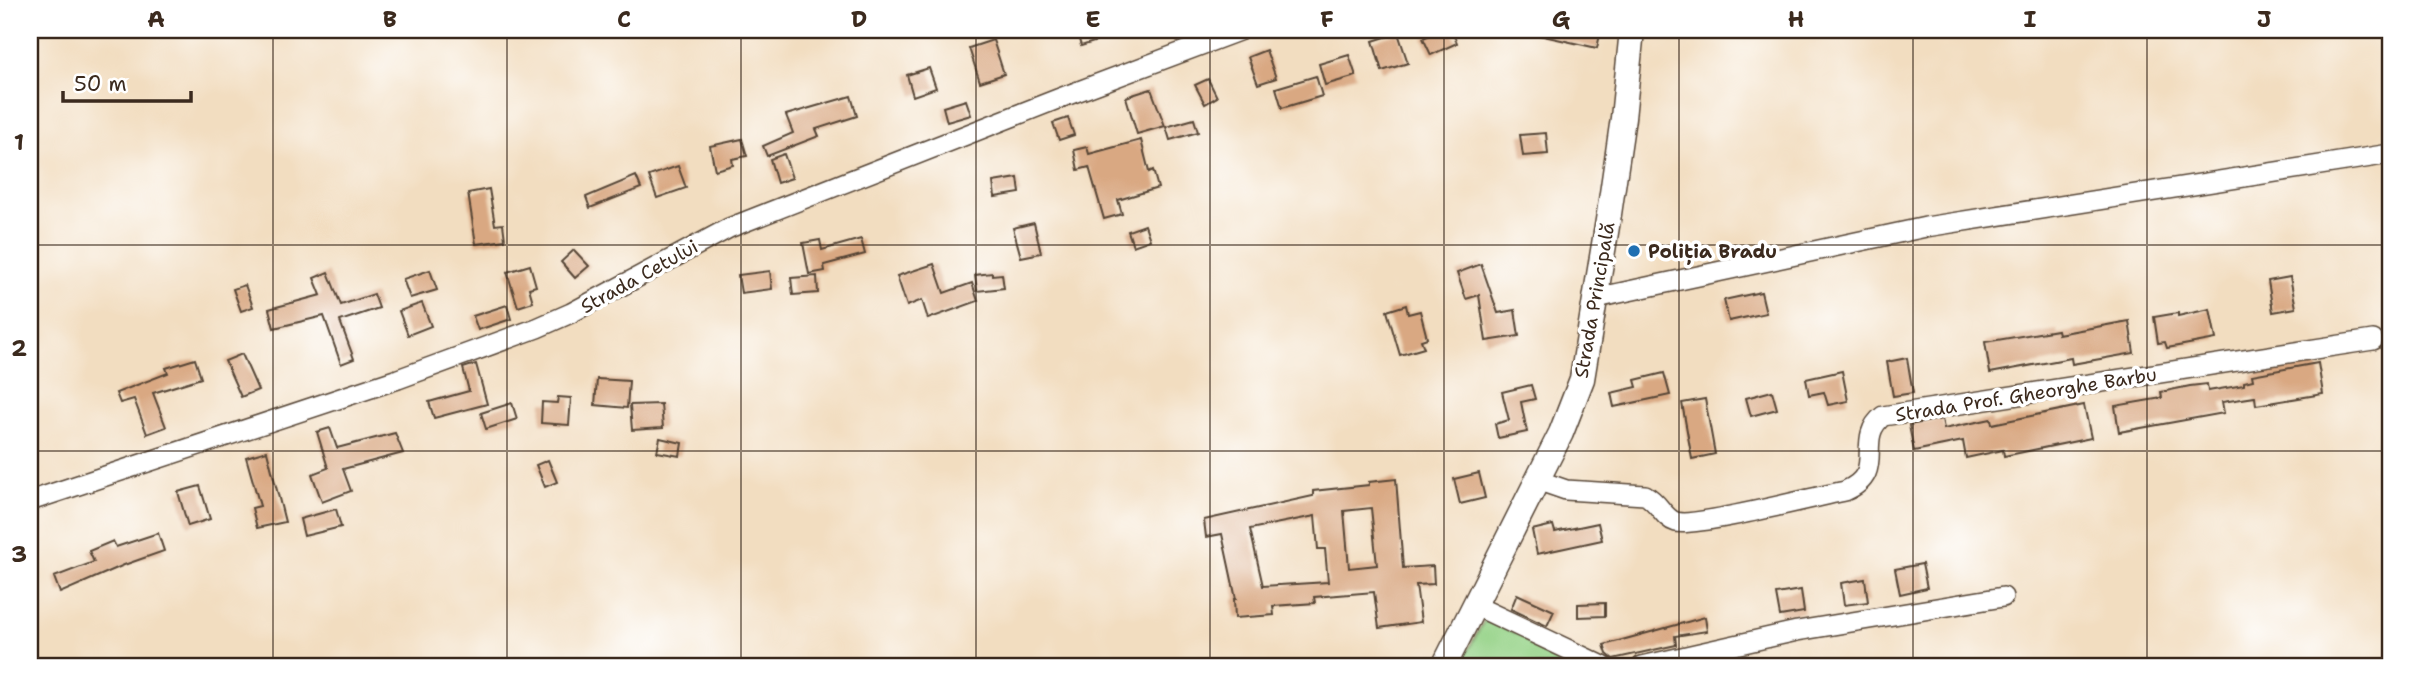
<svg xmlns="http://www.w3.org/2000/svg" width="2420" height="696" font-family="'Shantell Sans',sans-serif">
<rect width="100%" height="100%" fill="#fff"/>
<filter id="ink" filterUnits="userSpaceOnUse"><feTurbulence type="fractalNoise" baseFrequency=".0143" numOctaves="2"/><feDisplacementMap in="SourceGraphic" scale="14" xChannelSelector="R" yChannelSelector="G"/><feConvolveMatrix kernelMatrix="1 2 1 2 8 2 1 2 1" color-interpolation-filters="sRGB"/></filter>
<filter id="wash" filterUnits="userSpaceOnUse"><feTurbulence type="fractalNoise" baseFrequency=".00686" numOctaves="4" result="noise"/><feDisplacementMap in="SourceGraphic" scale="28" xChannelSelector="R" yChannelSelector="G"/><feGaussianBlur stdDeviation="1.57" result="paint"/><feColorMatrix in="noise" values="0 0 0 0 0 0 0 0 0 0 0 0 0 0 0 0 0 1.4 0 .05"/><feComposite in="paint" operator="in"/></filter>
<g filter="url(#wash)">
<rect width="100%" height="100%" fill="#f2ddc0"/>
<path fill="#96d388" stroke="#687e53" stroke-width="2" d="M1485 619 1588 666H1459Z"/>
<g id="blocks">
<g fill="#d9a882" fill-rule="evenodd">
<path d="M1076 30H1122L1123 33 1081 46Z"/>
<path d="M1442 30H1452L1457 43 1431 55 1423 38Z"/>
<path d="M1540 30H1601L1597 48 1539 35Z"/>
<path d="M1398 33 1408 63 1382 71 1373 41Z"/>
<path d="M993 40 1004 74 980 82 969 48Z"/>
<path d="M1266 50 1276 78 1258 84 1248 57Z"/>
<path d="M1349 55 1356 76 1325 85 1319 64Z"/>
<path d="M929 68 936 88 913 96 907 75Z"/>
<path d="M1316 76 1322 96 1282 108 1276 88Z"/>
<path d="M1208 79 1217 97 1205 104 1195 85Z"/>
<path d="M1151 89 1165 126 1137 134 1126 97Z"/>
<path d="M851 96 857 116 816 129 819 136 767 156 763 146 793 133 786 115Z"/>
<path d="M966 100 971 115 947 122 943 107Z"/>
<path d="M1068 118 1074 135 1059 140 1053 123Z"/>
<path d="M1194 119 1198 132 1170 140 1166 127Z"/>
<path d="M1546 133 1548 154 1523 156 1520 135Z"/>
<path d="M742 139 747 156 732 159 733 165 715 170 710 146Z"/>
<path d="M1141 140 1149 172 1153 170 1158 188 1118 200 1122 214 1104 219 1089 167 1078 170 1074 150 1087 147 1089 154Z"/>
<path d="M784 154 792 178 777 183 770 159Z"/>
<path d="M678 166 686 188 657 198 649 176Z"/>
<path d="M636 176 641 188 590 208 586 197Z"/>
<path d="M1018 178 1020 193 995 197 993 182Z"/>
<path d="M489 189 495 225 503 224 505 240 476 244 468 193Z"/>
<path d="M1034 223 1041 253 1021 257 1013 228Z"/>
<path d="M1145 225 1150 240 1133 246 1128 231Z"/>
<path d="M861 239 865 254 824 265 825 271 809 274 803 243 820 240 822 250Z"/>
<path d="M574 250 589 266 575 278 561 262Z"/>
<path d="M934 264 944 293 972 283 978 301 928 319 922 300 907 306 897 276Z"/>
<path d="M1481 264 1498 313 1515 310 1519 336 1486 341 1479 295 1466 299 1457 273Z"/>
<path d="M530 265 536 286 529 288 533 302 518 307 507 272Z"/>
<path d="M430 270 437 290 410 298 403 279Z"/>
<path d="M770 271 772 289 741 293 738 275Z"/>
<path d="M328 272 341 305 374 294 379 308 340 321 354 359 341 364 324 316 274 328 269 309 321 295 314 278Z"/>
<path d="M992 273V275L1002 274 1004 288 977 291 975 275Z"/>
<path d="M817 276 818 293 793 295 791 278Z"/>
<path d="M2290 277 2296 308 2273 312 2268 281Z"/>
<path d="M245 285 253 307 241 311 233 289Z"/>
<path d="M1761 292 1766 313 1729 321 1724 300Z"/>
<path d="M422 303 431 326 408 335 399 311Z"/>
<path d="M507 305 511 319 478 330 473 316Z"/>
<path d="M1406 305 1408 314 1420 311 1427 338 1421 340 1424 348 1400 355 1387 311Z"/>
<path d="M2210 309 2216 339 2167 348 2165 342 2158 343 2154 317 2178 313V316Z"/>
<path d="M2129 321 2134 353 2072 364 2071 358 1990 373 1985 342 2057 330 2058 334Z"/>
<path d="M242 354 258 390 241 397 225 361Z"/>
<path d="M1907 358 1913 393 1893 396 1887 362Z"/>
<path d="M195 359 201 378 153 393 166 427 147 434 134 399 120 403 116 393 168 373 166 368Z"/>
<path d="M2318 363 2323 394 2256 405 2255 397 2222 402 2224 413 2119 432 2115 406 2162 398 2161 392 2190 386 2207 384 2208 391 2244 385V382L2253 380 2252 375Z"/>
<path d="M476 364 487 404 434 418 429 402 469 391 463 368Z"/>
<path d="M1842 371 1848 401 1828 405 1824 392 1809 395 1806 379Z"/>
<path d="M1664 373 1670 395 1614 407 1611 393 1637 387 1635 380Z"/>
<path d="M597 379 629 381 627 408 595 405Z"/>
<path d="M1531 385 1535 399 1521 402 1527 432 1498 438 1495 424 1509 420 1502 392Z"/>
<path d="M1772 391 1777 409 1751 416 1746 398Z"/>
<path d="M558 397 571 398 569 425 541 423 542 402 557 403Z"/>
<path d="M1705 399 1715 454 1692 459 1682 403Z"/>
<path d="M512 403 517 419 486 429 481 413Z"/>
<path d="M661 404 663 428 632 430 630 405Z"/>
<path d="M2084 405 2091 438 2004 456 2003 450 1966 458 1963 441 1914 451 1909 425 1942 419 1944 429 1991 419 1992 424Z"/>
<path d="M330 428 337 448 395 433 403 453 343 469 351 491 322 502 312 474 328 468 317 432Z"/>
<path d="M660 438 682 443 680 456 657 452Z"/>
<path d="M267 451 285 522 257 528 252 508 260 506 246 457Z"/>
<path d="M548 460 557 482 545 487 536 465Z"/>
<path d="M1479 473 1485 498 1460 504 1454 479Z"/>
<path d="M1396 479 1403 568 1433 566 1434 584 1416 585 1421 622 1379 628 1374 592 1314 597 1315 603 1273 606 1274 615 1235 618 1234 599H1236L1222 534 1206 537 1204 520 1313 496V491L1369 485V482ZM1371 508 1377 565 1349 568 1344 511ZM1315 516 1318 549H1325L1328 582 1263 586 1250 529Z"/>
<path d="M200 486 210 519 188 526 178 492Z"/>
<path d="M336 509 341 527 304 536 300 519Z"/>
<path d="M1598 523 1602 540 1537 554 1532 530 1553 525 1555 532Z"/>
<path d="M158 533 164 551 124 565 60 593 54 577 94 562 89 551 113 541 116 547Z"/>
<path d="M1922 564 1927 588 1900 594 1895 569Z"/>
<path d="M1865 579 1868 602 1844 605 1841 583Z"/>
<path d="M1801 590 1804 612 1780 616 1776 594Z"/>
<path d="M1517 594 1554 611 1547 626 1511 609Z"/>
<path d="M1605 603V616L1578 617V604Z"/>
<path d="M1705 617 1707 631 1675 636 1676 645 1613 659 1607 654 1604 645Z"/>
</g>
</g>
</g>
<g filter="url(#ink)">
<use href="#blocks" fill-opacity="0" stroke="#564536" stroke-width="2"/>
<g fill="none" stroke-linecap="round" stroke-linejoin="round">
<g stroke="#564536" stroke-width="22">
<g id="minor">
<path d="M1596 298 1926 227 2390 154"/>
<path d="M1537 480 1566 490 1645 495C1660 503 1663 518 1676 522 1694 528 1818 496 1845 491 1889 472 1853 440 1883 416L2373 340"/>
<path d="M30 501 398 379 537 328 571 313 729 228 1060 98 1241 30"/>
<path d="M1474 605 1603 666"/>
<path d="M1642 666 1797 631 2003 597"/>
</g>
</g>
<g stroke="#564536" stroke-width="27">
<path id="major" d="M1444 666 1561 433 1582 379 1609 214 1623 118 1632 30"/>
</g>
<use href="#minor" stroke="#fff" stroke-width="19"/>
<use href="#major" stroke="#fff" stroke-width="24"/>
</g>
</g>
<path fill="none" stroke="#3b2a1e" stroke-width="2" stroke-opacity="0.55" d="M273 30V666M507 30V666M741 30V666M976 30V666M1210 30V666M1444 30V666M1679 30V666M1913 30V666M2147 30V666M30 245H2390M30 451H2390"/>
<circle fill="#1f6fb2" stroke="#fff" stroke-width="2.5" cx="1634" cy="251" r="7"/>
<g text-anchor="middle" stroke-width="7" stroke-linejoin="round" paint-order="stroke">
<g font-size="19" font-weight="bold" fill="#3b2a1e" stroke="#fff" text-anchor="start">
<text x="1648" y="258">Poliția Bradu</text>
</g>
<g font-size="19" fill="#3b2a1e" stroke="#fff">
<text transform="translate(639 276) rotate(-29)" y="7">Strada Cetului</text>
<text transform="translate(1594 300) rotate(-80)" y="7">Strada Principală</text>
<text transform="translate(2026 394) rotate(-9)" y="7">Strada Prof. Gheorghe Barbu</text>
</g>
</g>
<rect width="2420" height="696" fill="none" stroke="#fff" stroke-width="77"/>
<path d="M63 91v10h128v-10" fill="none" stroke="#3b2a1e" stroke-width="3.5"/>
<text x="74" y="91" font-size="21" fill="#3b2a1e" stroke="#ffffff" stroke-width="5" paint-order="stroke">50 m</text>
<rect x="38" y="38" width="2344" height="620" fill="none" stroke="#3b2a1e" stroke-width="2.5"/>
<g font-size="23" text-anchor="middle" font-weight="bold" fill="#3b2a1e">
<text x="156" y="27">A</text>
<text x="390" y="27">B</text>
<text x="624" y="27">C</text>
<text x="859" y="27">D</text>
<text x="1093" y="27">E</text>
<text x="1327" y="27">F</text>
<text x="1561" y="27">G</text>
<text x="1796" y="27">H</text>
<text x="2030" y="27">I</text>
<text x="2264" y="27">J</text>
<text x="19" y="150">1</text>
<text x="19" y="356">2</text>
<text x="19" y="562">3</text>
</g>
</svg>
